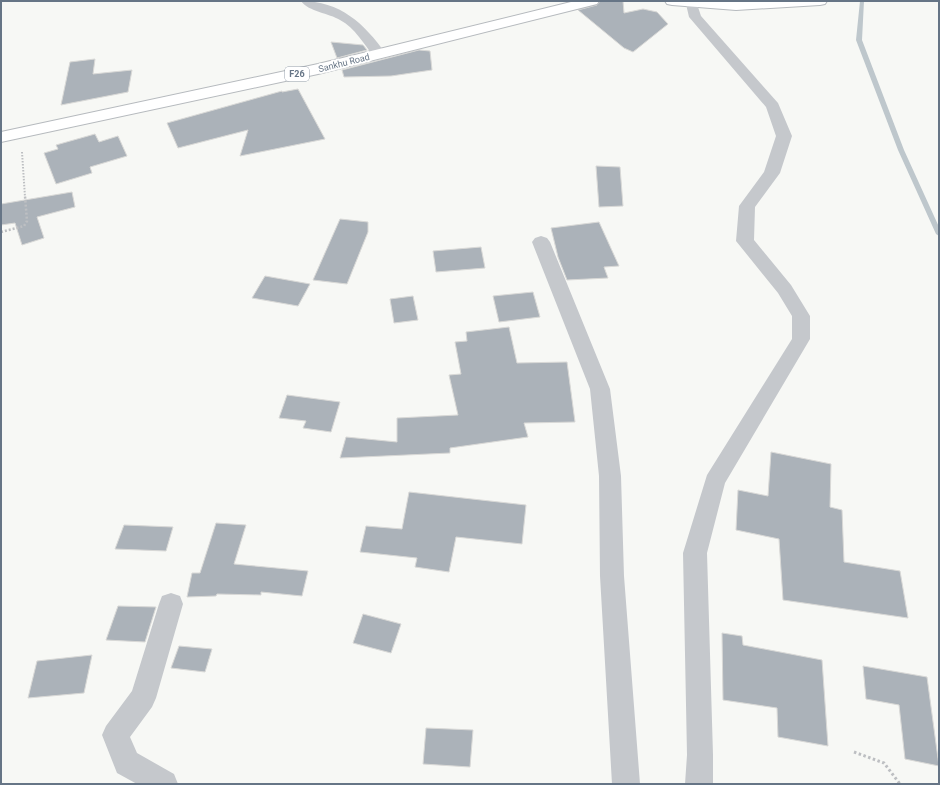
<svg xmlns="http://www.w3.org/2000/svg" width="940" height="785" font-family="Roboto,sans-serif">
<rect width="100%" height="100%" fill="#f7f8f5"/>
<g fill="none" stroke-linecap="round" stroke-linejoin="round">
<path fill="#bec7cc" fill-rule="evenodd" d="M860 1H864L862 40 904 150 939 227V236L936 234 898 150 856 40Z"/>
</g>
<g fill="#abb2b9" stroke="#d9d9d7">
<path d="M600 1H623L624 13 643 9 657 12 668 24 633 52 624 48 578 10 597 5Z"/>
<path d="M331 42 363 45 367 50 337 58Z"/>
<path d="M419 50 430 51 432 70 391 76 344 77 342 70Z"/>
<path d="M95 59 93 74 132 70 128 92 61 105 70 62Z"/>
<path d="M298 89 325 139 240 156 248 130 178 148 167 123 282 91V92Z"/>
<path d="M95 134 99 142 118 136 127 156 90 167 92 173 56 184 44 153 58 149 56 145Z"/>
<path d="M596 166 620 167 623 206 599 207Z"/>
<path d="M72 192 75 207 37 217 44 238 22 245 15 223 1 225V204Z"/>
<path d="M340 219 368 222V232L347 284 313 280Z"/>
<path d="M599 222 619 266 604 267 608 278 567 280 558 257 551 228Z"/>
<path d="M481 247 485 268 436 272 433 251Z"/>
<path d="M265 276 310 284 298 306 252 298Z"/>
<path d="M533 292 540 317 499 322 493 296Z"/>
<path d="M413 296 418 320 394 323 390 299Z"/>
<path d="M509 327 517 363 567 362 575 422 524 423 528 437 450 448V453L340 458 346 437 397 442V418L458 415 449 375 461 374 455 342 467 341 466 332Z"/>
<path d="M287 395 340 402 331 432 303 428 306 421 279 418Z"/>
<path d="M771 452 831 464 830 507 842 510 844 562 900 571 908 618 783 600 779 539 736 530 738 490 768 496Z"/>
<path d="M409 492 526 505 522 544 456 537 449 572 415 567 417 558 360 552 366 526 402 529Z"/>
<path d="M216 523 246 525 234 564 308 571 302 596 261 592V595L217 594 216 596 187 597 192 573H200Z"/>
<path d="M124 525 173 527 166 551 115 549Z"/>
<path d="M118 606 156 607 145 642 106 640Z"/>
<path d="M363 614 401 624 391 653 353 643Z"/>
<path d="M722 633 742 636 743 645 822 660 828 746 778 737 777 708 723 700Z"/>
<path d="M179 646 212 649 205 672 171 668Z"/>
<path d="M92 655 84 693 28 698 37 661Z"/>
<path d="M863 666 927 677 939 766 905 759 899 705 866 699Z"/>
<path d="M426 728 473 730 470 767 423 764Z"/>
</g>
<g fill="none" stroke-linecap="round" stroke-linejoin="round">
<g stroke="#b6babe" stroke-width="2">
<g id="primary">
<path d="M575 1H599L597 4 318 74 1 142V132L318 64Z"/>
<path d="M665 1H827L825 4 820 5 736 10 672 5 667 4Z"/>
</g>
</g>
<path stroke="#bdbfc2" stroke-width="2" stroke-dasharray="1.5 1.5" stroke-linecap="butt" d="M22 152 25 197"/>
<path stroke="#bdbfc2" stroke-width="2.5" stroke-dasharray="2 2" stroke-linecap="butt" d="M1 232 24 226 27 221 25 196"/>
<path stroke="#bdbfc2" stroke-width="3" stroke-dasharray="2.5 2.5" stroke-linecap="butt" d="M854 752 884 763 900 784"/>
<g fill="#c5c8cc" fill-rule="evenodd">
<path d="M301 1C340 1 364 23 386 54L384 57H374C364 44 355 28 340 20 329 13 309 12 301 1Z"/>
<path d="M688 1H696L701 16 778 103 792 136 780 173 755 207 754 240 791 285 810 316V339L725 483 707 553 713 755V784H685L687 755 683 553 707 475 792 339V316L778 293 736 241 739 206 764 172 776 136 766 107 689 17 686 4Z"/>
<path d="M541 236 547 238 550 242 610 389 621 476 624 576 640 784H612L600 576 599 476 590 389 532 242 535 238Z"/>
<path d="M171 593 180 596 183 604 156 698 152 707 130 737 137 753 174 774 178 784H137L117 773 102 735 106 726 132 691 159 604 162 596Z"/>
</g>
<use href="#primary" fill="#fff" fill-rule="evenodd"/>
</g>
<g text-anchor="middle" stroke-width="4" stroke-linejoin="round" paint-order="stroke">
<g font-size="9" fill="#667586" stroke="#fff">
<text transform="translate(344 63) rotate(-14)" y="3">Sankhu Road</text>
</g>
<rect fill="#fff" stroke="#949eaa" stroke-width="1" x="285" y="67" width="24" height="14" rx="3"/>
<g font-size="9" font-weight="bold" fill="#667586">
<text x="297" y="77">F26</text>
</g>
</g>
<rect width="940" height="785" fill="none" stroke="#667586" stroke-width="4"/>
</svg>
